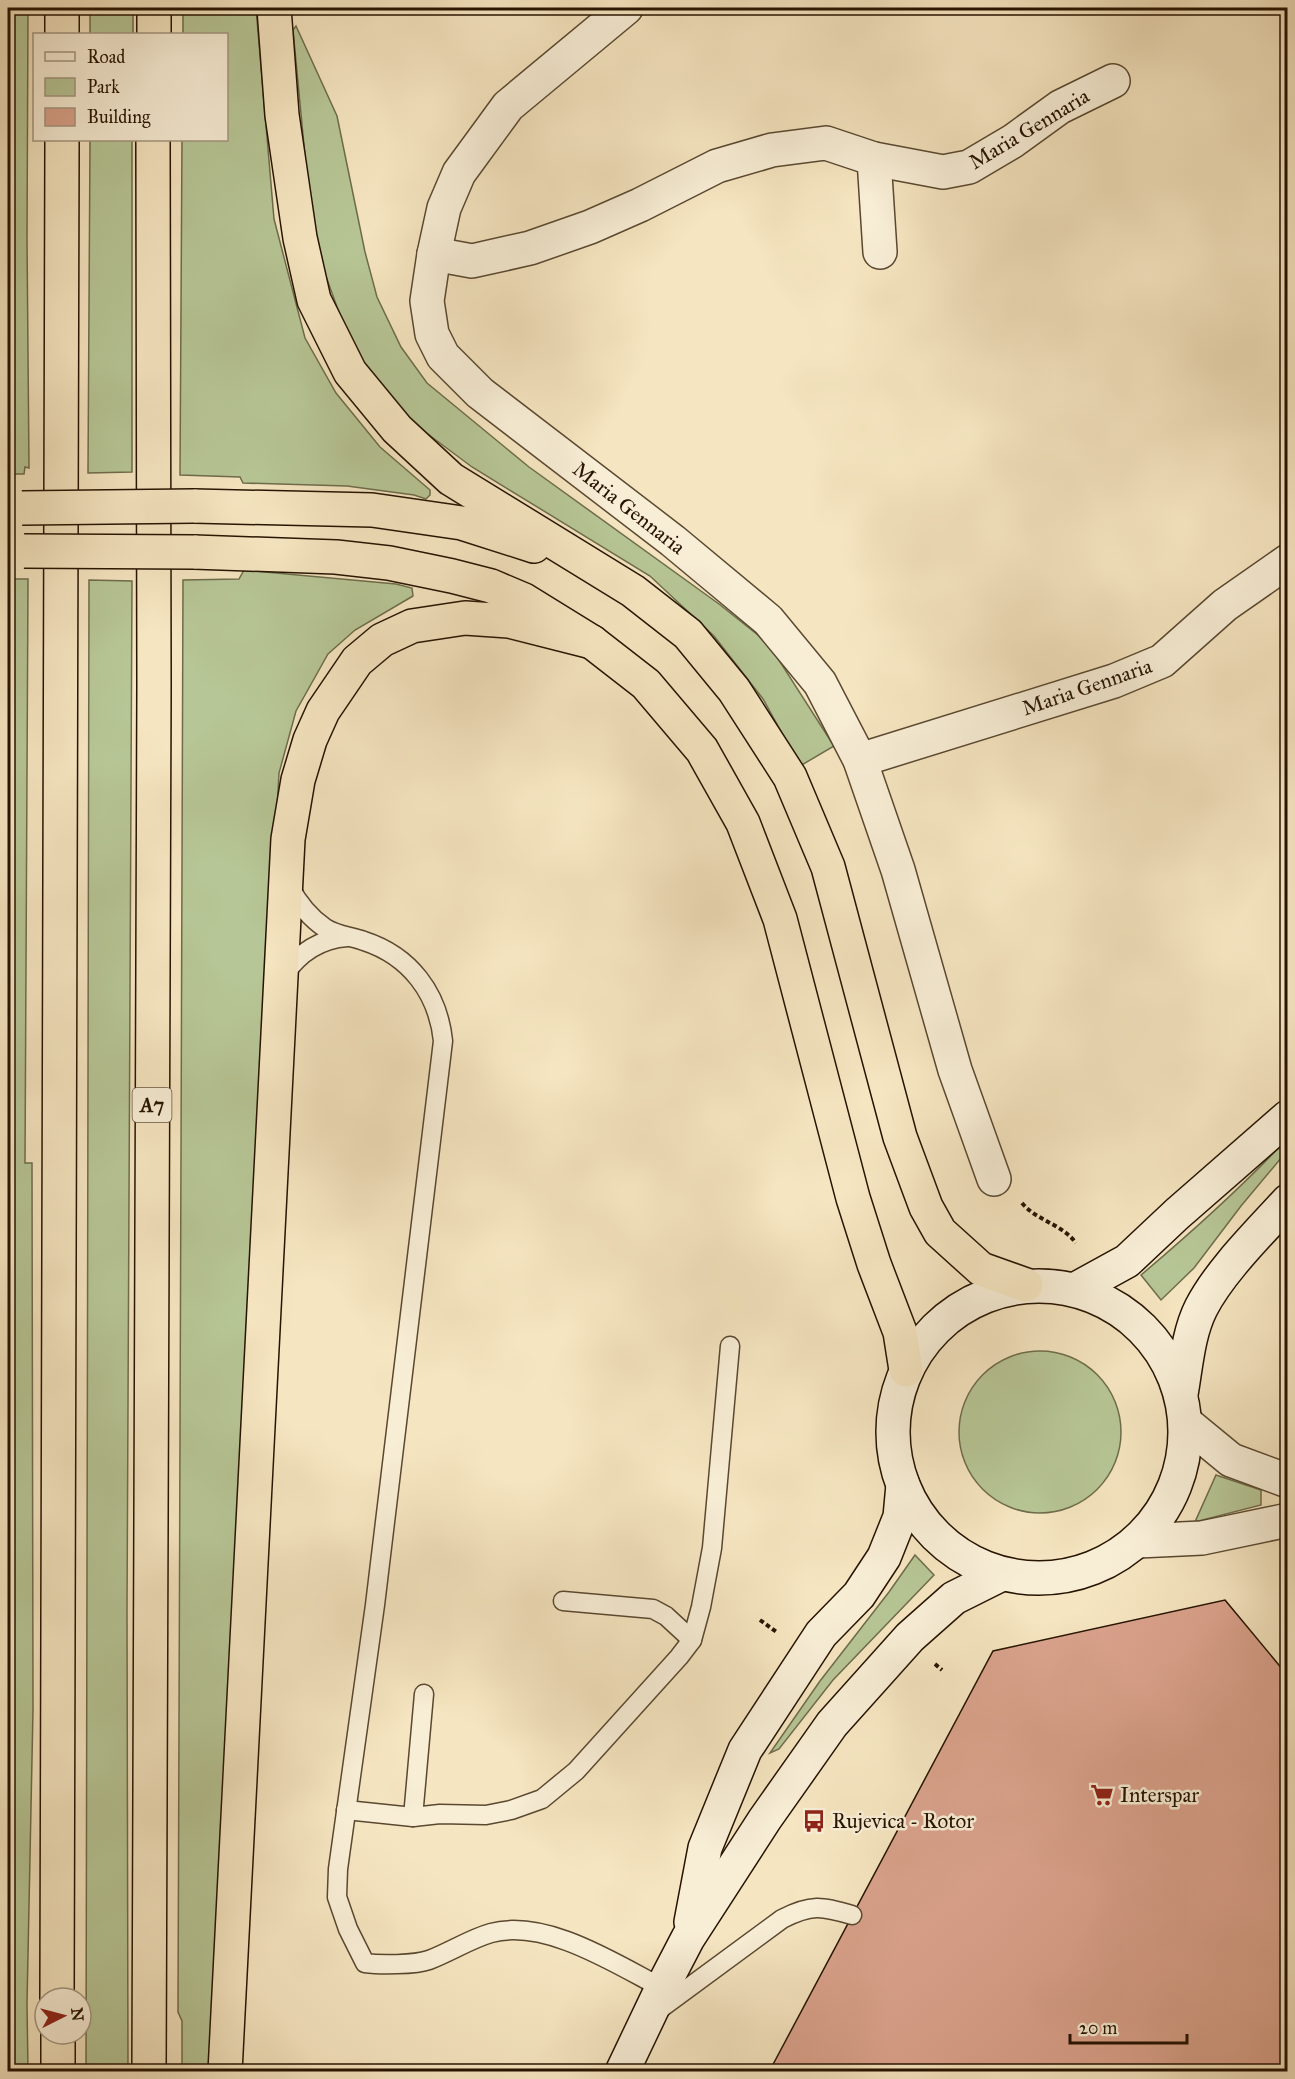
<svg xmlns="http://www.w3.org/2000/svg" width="1295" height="2079" font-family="'IM FELL Great Primer',serif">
<defs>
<filter id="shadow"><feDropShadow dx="3.5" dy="6" stdDeviation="0" flood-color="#0004"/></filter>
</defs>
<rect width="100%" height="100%" fill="#f5e5c0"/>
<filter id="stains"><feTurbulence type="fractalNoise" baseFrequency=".00333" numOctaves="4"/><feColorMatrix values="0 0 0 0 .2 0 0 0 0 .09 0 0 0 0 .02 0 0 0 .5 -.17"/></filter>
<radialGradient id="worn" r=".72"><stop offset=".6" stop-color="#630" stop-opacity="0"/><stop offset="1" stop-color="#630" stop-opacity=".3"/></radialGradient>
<g fill="#b7c696" stroke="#6e6c4b" stroke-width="1.5">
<path d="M8 8H28L27 239 29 468 25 467 24 474H8Z"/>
<rect x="90" y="8" width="43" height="26"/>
<path d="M183 8H256L274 219 305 338 336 393 380 447 430 490V495L426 499 414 495 347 486 243 483 240 477 180 475 182 140H226V34H183Z"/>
<path d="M296 26 337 116 365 252 377 297 401 347 427 383 529 467 719 604 768 643 834 746 800 766 763 699 714 636 650 576 472 467 405 417 374 381 345 329 324 271 309 198 293 30Z"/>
<path d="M90 140H132V472L88 473Z"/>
<path d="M244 570 396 584 412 588 413 596 355 630 328 654 296 711 279 773 209 2071H182V2021L178 2012 183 580 239 579Z"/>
<path d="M13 579H28L25 1163H32L33 1710 27 2003 28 2072 8 2071V582Z"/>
<path d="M89 580 132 581 127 1611 128 2072 86 2071Z"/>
<path d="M1287 1139V1151L1241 1206 1194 1268 1161 1300 1141 1275C1192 1232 1241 1188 1287 1139Z"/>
<circle cx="1040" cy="1432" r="81"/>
<path d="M1216 1475 1261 1490V1505L1195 1522Z"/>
<path d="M915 1555 934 1575 833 1680 779 1749 770 1753 820 1681 889 1592Z"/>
</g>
<path fill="#daa28c" stroke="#261300" stroke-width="1.5" filter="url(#shadow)" d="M1225 1600 1288 1676V2072H769L993 1651Z"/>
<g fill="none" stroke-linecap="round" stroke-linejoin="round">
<g stroke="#5a4830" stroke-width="21">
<g id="lane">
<path d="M289 886C298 903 309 917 325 928 337 936 351 936 364 941 410 956 438 993 443 1041L375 1605 338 1869 337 1897 348 1929 365 1963C379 1965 415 1965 429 1960 450 1952 470 1939 491 1933 545 1918 616 1964 662 1988"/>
<path d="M284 975C299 953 320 939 347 937"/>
<path d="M563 1601 653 1609 666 1616 692 1640"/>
<path d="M346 1810 413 1817 440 1814 486 1815 511 1810 542 1799 576 1771 679 1657 692 1640 701 1607 712 1548 730 1346"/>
<path d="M413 1817 424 1694"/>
<path d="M657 2011 782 1919C811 1904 822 1906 852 1915"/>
</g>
</g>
<g stroke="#5a4830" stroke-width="36">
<g id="street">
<path d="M626 8 508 106 459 173 444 208 434 254 427 301 432 334 443 356 480 393 673 541 768 620 820 683 860 760 898 870 955 1070 994 1179"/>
<path d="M874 159 880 252"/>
<path d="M434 254 472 261 530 248 590 227 640 205 717 166 772 150 826 143 874 159 943 172 969 167 1013 141 1060 107 1113 81"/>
<path d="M860 760 1114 681 1162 661 1225 605 1288 561"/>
<path d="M1186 1423 1231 1460 1288 1481"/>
<path d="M1138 1541 1202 1538 1288 1520"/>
</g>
</g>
<g stroke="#261300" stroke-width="36">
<g id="secondary">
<circle cx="1039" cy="1432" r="146"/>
<path d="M1076 1289 1127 1261 1177 1214 1288 1117"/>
<path d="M1181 1394C1186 1366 1188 1334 1201 1308 1220 1271 1259 1233 1288 1201"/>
<path d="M691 1922 705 1848 745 1750 821 1634 859 1595 884 1557 900 1517 903 1485"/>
<path d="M622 2072 662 1988 688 1938 765 1819 832 1724 910 1637 954 1598 1002 1574"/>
</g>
</g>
<g stroke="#261300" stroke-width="36">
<g id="highway">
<path d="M274 8 282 115 300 238 314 300 350 372 397 429 451 479 633 591 688 634 734 690 790 777 828 867 900 1137 926 1207 940 1232 981 1269 1026 1285"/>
<path d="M62 34V8"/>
<path d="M154 34V8"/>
<path d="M194 506 372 510 462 523 534 546"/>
<path d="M194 552 336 557 389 563 452 576 491 586 524 600 592 642 646 684 702 750 743 823 780 919 853 1198 874 1264 900 1332 906 1370"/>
<path d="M57 1998 62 140"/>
<path d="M58 2034V2072"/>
<path d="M149 2072 154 686 153 140"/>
<path d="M225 2072 288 839 298 780 310 740 323 711 357 661 382 640 412 626 465 618 509 621 592 642"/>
</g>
</g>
<g stroke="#261300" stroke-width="4" stroke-dasharray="4.5 3" stroke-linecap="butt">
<path d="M1022 1203C1037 1221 1062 1224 1076 1243"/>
<path d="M760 1620 778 1633"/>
<path d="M935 1664 942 1670"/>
</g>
<use href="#lane" stroke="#f8eed6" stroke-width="18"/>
<use href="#street" stroke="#f8eed6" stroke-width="33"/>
<use href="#secondary" stroke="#f8eed6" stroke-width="33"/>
<use href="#highway" stroke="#f5e5c0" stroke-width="33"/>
<g stroke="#261300" stroke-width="36" stroke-linecap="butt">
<g id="highway-bridge">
<path d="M22 508 194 506"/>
<path d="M24 551 194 552"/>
</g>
</g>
<use href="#highway-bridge" stroke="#f5e5c0" stroke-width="33"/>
</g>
<defs>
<g id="supermarket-bare" transform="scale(1.8)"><path d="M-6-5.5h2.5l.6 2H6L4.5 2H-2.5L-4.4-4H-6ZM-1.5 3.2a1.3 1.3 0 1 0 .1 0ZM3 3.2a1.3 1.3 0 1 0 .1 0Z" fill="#8f2418" stroke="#f8eed6" stroke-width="2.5" paint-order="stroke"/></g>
<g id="bus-bare" transform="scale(1.8)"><path d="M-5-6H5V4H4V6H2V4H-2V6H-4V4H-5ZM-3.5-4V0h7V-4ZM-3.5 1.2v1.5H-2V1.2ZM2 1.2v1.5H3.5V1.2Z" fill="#8f2418" stroke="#f8eed6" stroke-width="2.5" paint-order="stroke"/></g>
</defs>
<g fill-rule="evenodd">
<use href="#supermarket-bare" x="1102" y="1795"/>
<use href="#bus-bare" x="814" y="1821"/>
</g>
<g text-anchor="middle" stroke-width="5" stroke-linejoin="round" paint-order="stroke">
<rect fill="#f8eed6" stroke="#655540" stroke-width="1.5" x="132.5" y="1088" width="39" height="34" rx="4.5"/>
<g font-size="20" font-weight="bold" fill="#261300">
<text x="152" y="1112">A7</text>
</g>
<g font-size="21" fill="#261300" stroke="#f8eed6">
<text transform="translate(1029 129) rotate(-31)" y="7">Maria Gennaria</text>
<text transform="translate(629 508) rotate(38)" y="7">Maria Gennaria</text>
<text transform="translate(1087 687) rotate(-19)" y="7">Maria Gennaria</text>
</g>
<g font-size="21" fill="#261300" stroke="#f8eed6" text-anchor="start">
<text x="1120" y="1802">Interspar</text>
<text x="832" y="1828">Rujevica - Rotor</text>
</g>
</g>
<rect width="1295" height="2079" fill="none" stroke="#f5e5c0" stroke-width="30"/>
<rect x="9" y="9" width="1277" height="2061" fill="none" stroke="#261300" stroke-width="3"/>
<rect x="15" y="15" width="1265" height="2049" fill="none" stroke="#261300" stroke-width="1.5"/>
<rect x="33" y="33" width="195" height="108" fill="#f8eed6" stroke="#a49680" stroke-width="1.5"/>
<rect x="45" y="52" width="30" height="9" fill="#f8eed6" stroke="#a49680" stroke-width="1.5"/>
<text x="87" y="63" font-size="18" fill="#261300">Road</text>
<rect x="45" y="78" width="30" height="18" fill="#b7c696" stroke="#a49680" stroke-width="1.5"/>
<text x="87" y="93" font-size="18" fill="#261300">Park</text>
<rect x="45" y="108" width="30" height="18" fill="#daa28c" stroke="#a49680" stroke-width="1.5"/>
<text x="87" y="123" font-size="18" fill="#261300">Building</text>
<g transform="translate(63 2016) rotate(84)"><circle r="28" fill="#f8eed6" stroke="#a49680" stroke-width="1.5"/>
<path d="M0-4.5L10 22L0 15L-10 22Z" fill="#8f2418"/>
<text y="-9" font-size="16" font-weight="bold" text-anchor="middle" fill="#261300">N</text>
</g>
<path d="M1070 2034v9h117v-9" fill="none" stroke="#261300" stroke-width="3"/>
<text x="1079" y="2034" font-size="18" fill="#261300" stroke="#f8eed6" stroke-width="4.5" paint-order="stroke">20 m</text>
<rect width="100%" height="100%" filter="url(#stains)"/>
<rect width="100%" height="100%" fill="url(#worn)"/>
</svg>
